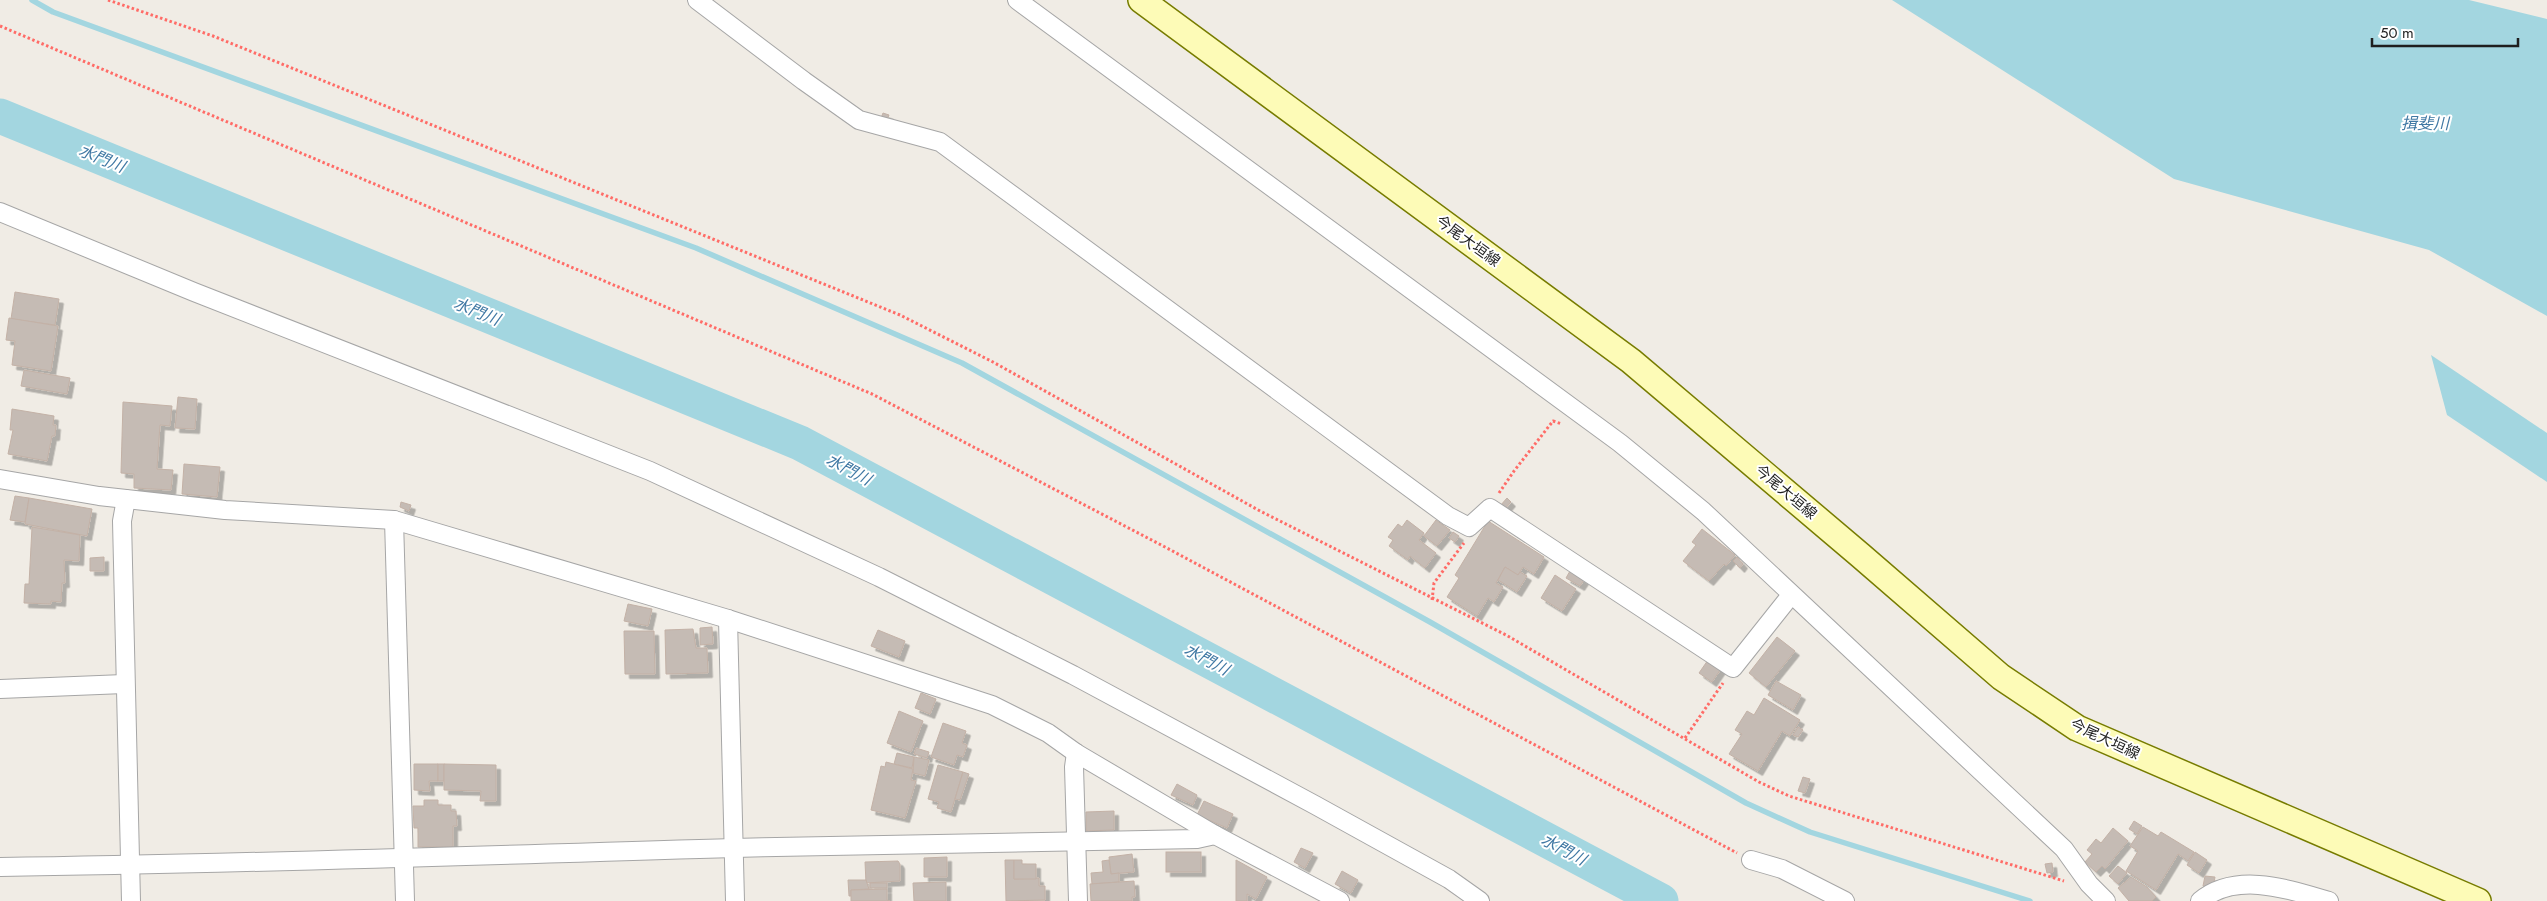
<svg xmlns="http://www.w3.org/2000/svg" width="2547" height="901" font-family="Jost,'Noto Sans JP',sans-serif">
<defs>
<filter id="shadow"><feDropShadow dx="4.5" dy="4.5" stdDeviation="0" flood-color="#0004"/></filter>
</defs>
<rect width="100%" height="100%" fill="#f0ece5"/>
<g fill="#a3d6e0">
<path d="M1892 0H2469L2547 19V316L2429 250 2174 179Z"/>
<path d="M2431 355 2547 433V482L2447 415Z"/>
</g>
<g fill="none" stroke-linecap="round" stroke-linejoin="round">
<path stroke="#a3d6e0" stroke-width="5.5" d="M32 0 53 12 696 248 962 363 1430 622 1746 803 1810 832 2030 901"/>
<path stroke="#a3d6e0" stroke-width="35" d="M0 116 800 443 1661 901"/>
</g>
<g fill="#c5bbb4" stroke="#c3b1a6" filter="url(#shadow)">
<path d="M883 113 889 115 887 120 881 118Z"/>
<path d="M15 292 59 299 55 325 11 319Z"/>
<path d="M9 318 58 326 51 371 12 365 15 341 6 340Z"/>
<path d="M24 370 70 378 67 394 21 386Z"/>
<path d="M178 397 197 399 195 429 175 428Z"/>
<path d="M123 402 172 406 170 426 160 425 157 469 173 470 171 490 134 488V474L121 473Z"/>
<path d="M12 409 54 416 53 425H56L55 436H52L47 461 8 454 13 430H10Z"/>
<path d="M184 464 220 467 217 497 182 494Z"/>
<path d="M15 496 29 498 25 522 10 520Z"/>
<path d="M29 498 92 509 87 536 25 524Z"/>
<path d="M1507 498 1511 502 1504 510 1500 506Z"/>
<path d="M401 502 411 505 409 511 400 507Z"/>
<path d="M1407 520 1424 533 1419 540 1436 553 1425 568 1410 556 1408 560 1389 546 1393 540 1388 537 1398 524 1402 527Z"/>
<path d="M1436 520 1450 530 1437 546 1424 536Z"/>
<path d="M1488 521 1544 557 1534 574 1523 567 1518 575 1505 567 1496 583 1503 587 1494 602 1488 598 1477 616 1447 597 1459 578 1455 575Z"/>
<path d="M32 527 80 535 79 561 64 560 65 583H62L61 602 51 601V604L24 603 25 584H29Z"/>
<path d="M1702 529 1735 555 1726 566 1724 564 1709 581 1683 561 1696 545 1692 542Z"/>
<path d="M1453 532 1459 536 1455 542 1449 538Z"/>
<path d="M104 557V571H90V558Z"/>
<path d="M1737 557 1743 564 1740 568 1733 561Z"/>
<path d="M1505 567 1518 575 1520 572 1527 576 1517 592 1498 580Z"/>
<path d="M1570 571 1584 580 1580 586 1566 578Z"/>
<path d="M1555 575 1576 589 1562 611 1541 598Z"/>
<path d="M628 604 652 609 648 626 624 621Z"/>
<path d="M712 627 713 644 700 645V628Z"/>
<path d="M693 629 696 648H707L708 673 666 674 665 630Z"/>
<path d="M878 630 905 641 899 657 871 646Z"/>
<path d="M624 631H654L655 674H625Z"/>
<path d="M1777 637 1795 651 1766 687 1749 673Z"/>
<path d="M1708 660 1721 669 1712 682 1699 673Z"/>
<path d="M1776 681 1801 695 1793 710 1768 695Z"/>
<path d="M921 693 936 699 930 714 915 708Z"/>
<path d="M1764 698 1800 720 1790 736 1782 731 1758 771 1729 754 1742 734 1735 730 1747 711 1754 715Z"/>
<path d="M899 711 923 721 911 752 887 743Z"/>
<path d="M943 723 966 731 962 743 967 745 963 757 957 755 954 765 931 757Z"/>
<path d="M1798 727 1803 730 1798 737 1793 735Z"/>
<path d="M916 748 929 752 927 758 914 754Z"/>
<path d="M897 753 914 757 912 768 894 764Z"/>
<path d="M914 757 929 760 925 776 913 773Z"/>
<path d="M886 762 913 769 911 780 916 781 905 818 871 810 881 766 885 767Z"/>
<path d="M414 764H438V781H429L430 791 414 790Z"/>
<rect x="438" y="764" width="6" height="17"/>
<path d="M444 764 496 765V801H480L481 791 444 790Z"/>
<path d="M938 765 963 772 951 812 937 808 939 802 928 799Z"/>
<path d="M963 772 969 774 960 800 955 799Z"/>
<path d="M1803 777 1810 779 1805 793 1798 791Z"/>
<path d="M1177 784 1197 795 1193 805 1171 795Z"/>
<path d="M424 800H438V805H451V811H456L457 826H453V847H418V828H414L413 806H424Z"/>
<path d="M1204 801 1233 814 1227 828 1197 815Z"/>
<path d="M1114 811V830L1086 831V812Z"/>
<path d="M2134 821 2142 826 2137 834 2129 829Z"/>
<path d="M2143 827 2158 836 2161 832 2194 852 2188 861 2178 854 2156 890 2126 871 2138 851 2130 846Z"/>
<path d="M2113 828 2128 841 2105 869 2102 866 2096 872 2085 862 2092 854 2087 850 2096 839 2101 843Z"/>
<path d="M1301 848 1313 853 1305 868 1294 862Z"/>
<rect x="1166" y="852" width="35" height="20"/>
<path d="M2195 852 2207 860 2199 873 2187 865Z"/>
<path d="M1132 854 1134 872 1111 874 1109 857Z"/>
<path d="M947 857V877H924V858Z"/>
<path d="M1005 860H1014V879L1039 878V886H1045V900L1006 901Z"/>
<path d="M1014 860H1022V864H1036V879H1014Z"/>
<path d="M1109 860 1111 874 1119 873V882L1092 884 1091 873 1103 872 1102 861Z"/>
<path d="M1236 860 1267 877 1256 899 1247 894V901H1236Z"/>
<path d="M898 861 900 864V881L866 883 865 862Z"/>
<path d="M2052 863 2053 872 2047 873 2045 864Z"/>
<path d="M2118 866 2127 873 2118 884 2109 876Z"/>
<path d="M1342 871 1358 880 1351 893 1335 884Z"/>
<path d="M2205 876 2215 877 2213 888 2203 886Z"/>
<path d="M2131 877 2147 887 2156 897 2152 901H2129L2118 888Z"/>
<path d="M848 880H866L869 889 851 890V896H849Z"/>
<path d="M1134 881 1135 897H1132V901H1091L1090 884Z"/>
<path d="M946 882V901H914L913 883Z"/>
<rect x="870" y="883" width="17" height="5"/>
<path d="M887 889V900L890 901H851V890Z"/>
</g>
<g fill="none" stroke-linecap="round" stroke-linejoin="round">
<g stroke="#a6a6a6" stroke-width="20">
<g id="street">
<path d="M697 0 804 81 859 120 940 142 1448 516 1469 527 1490 508 1733 668 1791 595"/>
<path d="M1017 0 1620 443 1703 511 2064 849 2089 884 2106 901"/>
<path d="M0 212 194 292 650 471 879 577 1073 675 1315 805 1449 879 1480 901"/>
<path d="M0 479 99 496 225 510 394 520 728 619 992 705 1048 733 1076 753 1215 835 1340 901"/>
<path d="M126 499 122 521 131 901"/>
<path d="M394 520 405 901"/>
<path d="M728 619 735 901"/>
<path d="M0 689 124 684"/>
<path d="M1076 753 1074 767 1078 901"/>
<path d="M1751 860 1782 869 1845 901"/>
<path d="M0 867C245 864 489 855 734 848 888 844 1042 843 1197 839L1215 835"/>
<path d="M2200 901C2236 871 2288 889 2329 901"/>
</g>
</g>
<g stroke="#777c00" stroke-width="28">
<path id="secondary" d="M1141 0 1631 361 1860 555 2001 677 2077 728 2478 901"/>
</g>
<g stroke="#ff6c67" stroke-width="3" stroke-dasharray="2.5 2.5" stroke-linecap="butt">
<path d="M108 0 213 36 900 315 993 362 1260 511 1506 635 1759 782 1789 796 2064 881"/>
<path d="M0 26 872 394 1165 547 1737 853"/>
<path d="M1499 493 1514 471 1553 421 1562 424"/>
<path d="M1432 600 1434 583 1464 543"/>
<path d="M1685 738 1723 683"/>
</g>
<use href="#street" stroke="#fff" stroke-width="18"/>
<use href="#secondary" stroke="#fdfbb7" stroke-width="25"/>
</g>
<g text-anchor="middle" stroke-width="4" stroke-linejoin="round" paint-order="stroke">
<g font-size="15" fill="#1f1f1f" stroke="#fff">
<text transform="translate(1468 241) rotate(36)" y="5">今尾大垣線</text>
<text transform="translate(1786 492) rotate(40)" y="5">今尾大垣線</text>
<text transform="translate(2105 739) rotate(25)" y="5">今尾大垣線</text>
</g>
<g font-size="16" font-style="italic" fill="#4179a4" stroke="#fff">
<text x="2425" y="129">揖斐川</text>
<text transform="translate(102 158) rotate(22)" y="6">水門川</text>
<text transform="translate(477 311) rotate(22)" y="6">水門川</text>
<text transform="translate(849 469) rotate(28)" y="6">水門川</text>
<text transform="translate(1207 659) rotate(28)" y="6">水門川</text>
<text transform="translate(1564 849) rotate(28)" y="6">水門川</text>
</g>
</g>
<path d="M2372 38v8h146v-8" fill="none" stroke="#1f1f1f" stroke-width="2.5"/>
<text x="2380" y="38" font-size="15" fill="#1f1f1f" stroke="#ffffff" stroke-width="4" paint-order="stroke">50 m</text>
</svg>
